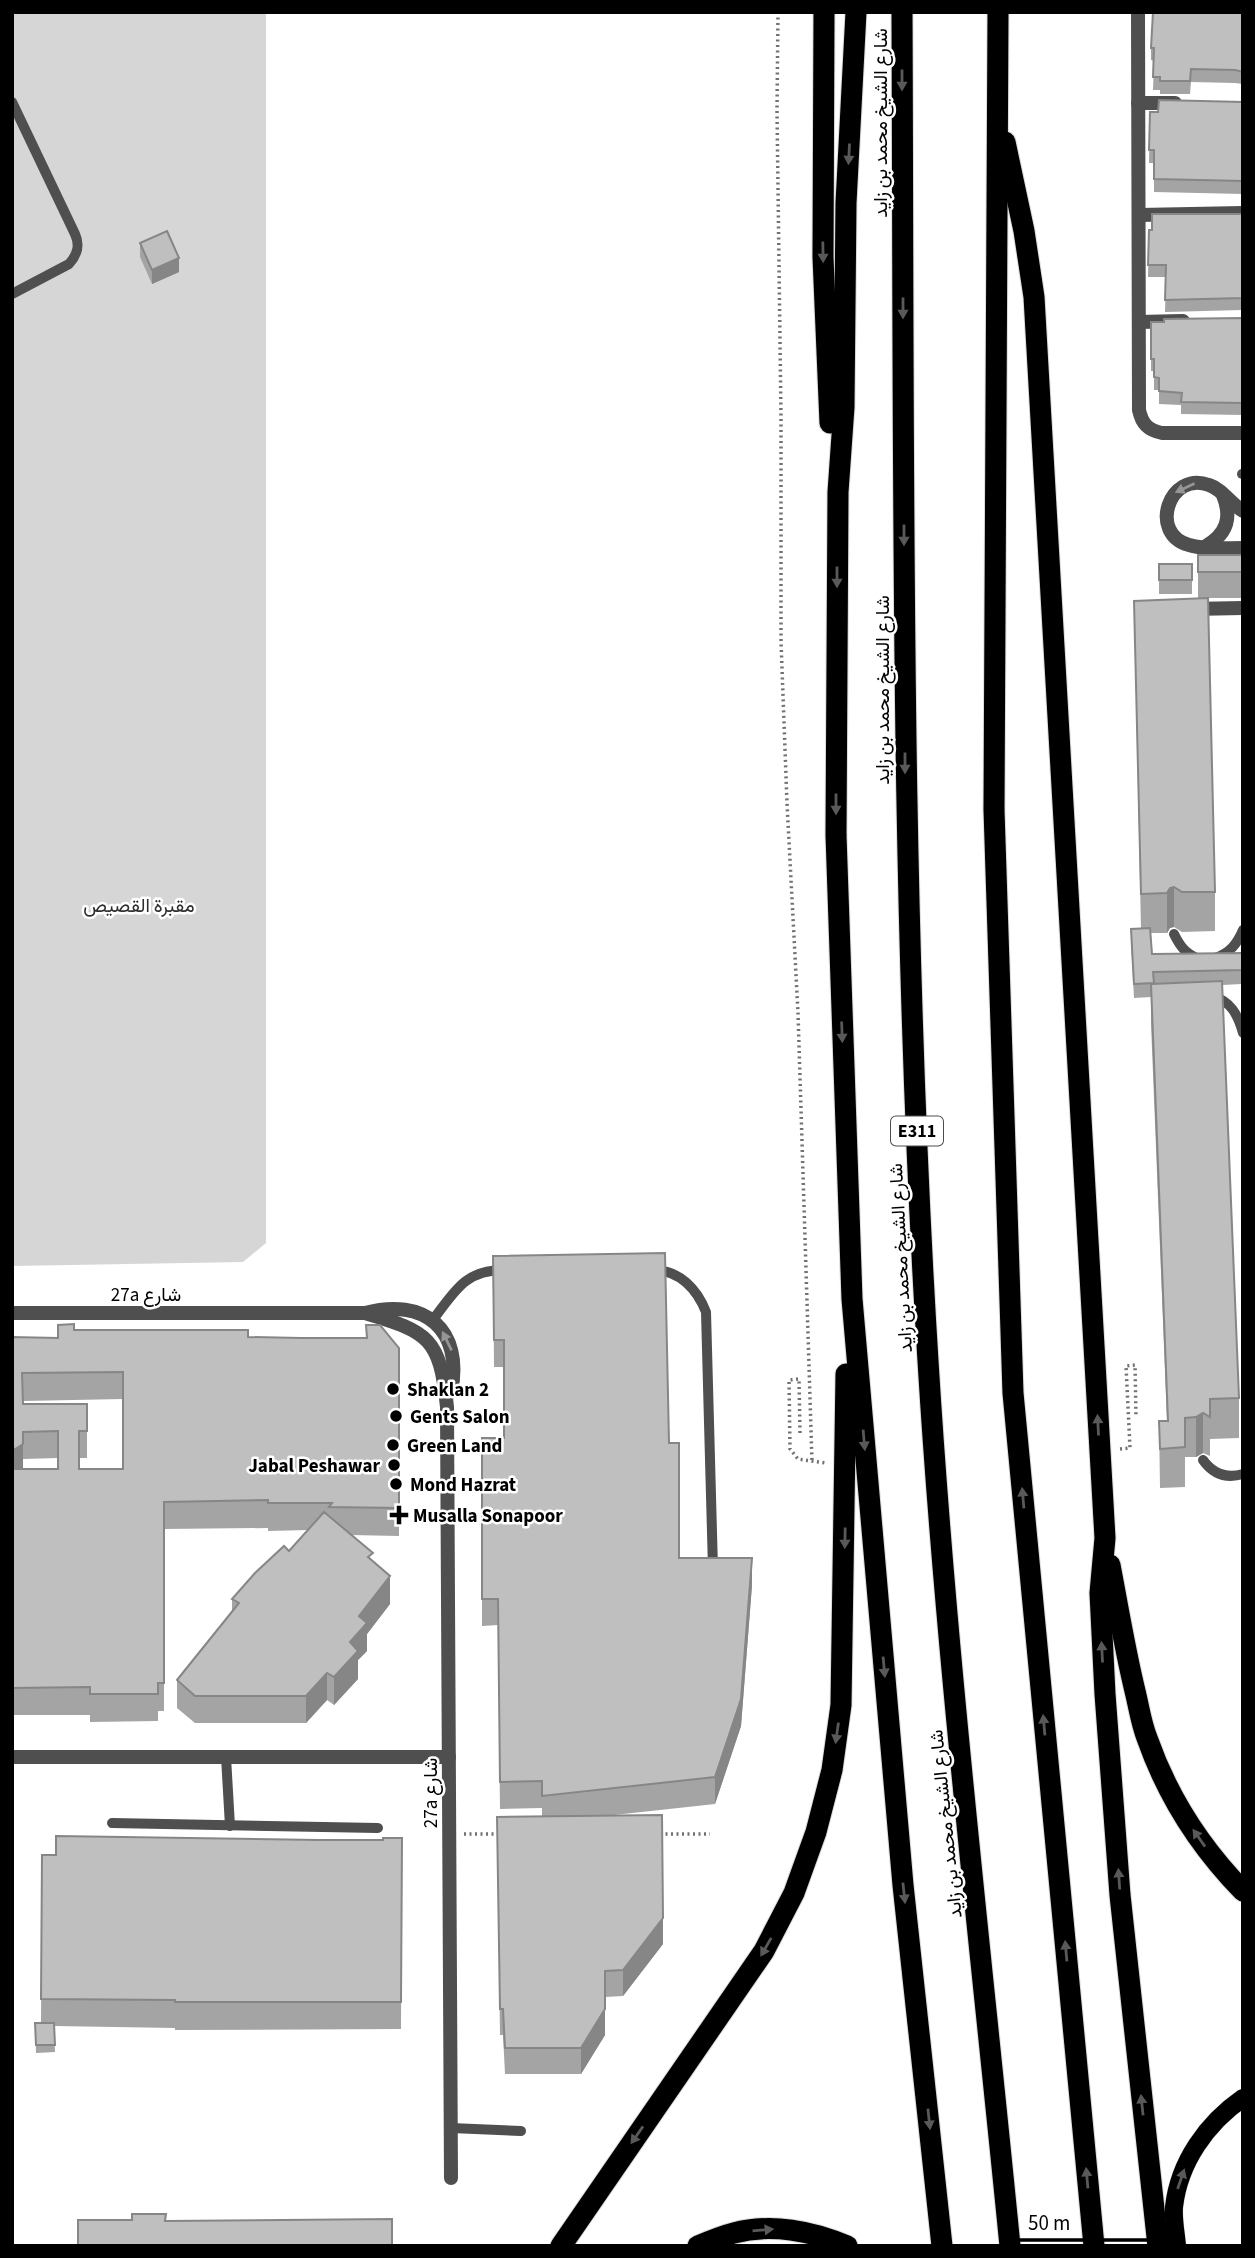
<svg xmlns="http://www.w3.org/2000/svg" width="1255" height="2258" font-family="'Source Sans 3',Vazirmatn,sans-serif">
<rect width="100%" height="100%" fill="#fff"/>
<path fill="#d6d6d6" d="M12 12H266V1243L243 1262 12 1266Z"/>
<g fill="none" stroke-linecap="round" stroke-linejoin="round">
<g stroke="#dbdbdb" stroke-width="19">
<path id="primary" d="M1177 2246C1176 2233 1173 2220 1174 2207 1179 2162 1207 2123 1243 2098"/>
</g>
<g stroke="#dbdbdb" stroke-width="23">
<g id="highway">
<path d="M824 12 823 257 830 423"/>
<path d="M856 12 846 203 844 407 838 492 836 835 852 1299 903 1885 942 2246"/>
<path d="M902 12C904 462 900 912 928 1361 946 1657 981 1951 1010 2246"/>
<path d="M998 12 994 810 1013 1393 1094 2246"/>
<path d="M1005 142 1024 231 1034 297 1105 1538 1100 1593 1105 1694 1120 1895 1158 2246"/>
<path d="M1110 1565C1118 1607 1125 1650 1135 1691 1139 1707 1141 1723 1147 1738 1167 1795 1200 1847 1243 1891"/>
<path d="M561 2246 764 1951 794 1893 816 1832 832 1770 841 1705 846 1374"/>
<path d="M698 2246C710 2241 722 2236 734 2233 771 2223 812 2231 847 2246"/>
</g>
</g>
<g stroke="#717171" stroke-width="3.5" stroke-dasharray="2 3.5" stroke-linecap="butt">
<path d="M778 12 777 111 781 417V641L787 803 798 1013 812 1462"/>
<path d="M800 1433 799 1379 789 1380 790 1449 798 1459 826 1463"/>
<path d="M1120 1449 1130 1448 1126 1366 1135 1365 1136 1416"/>
<path d="M464 1834H502"/>
<path d="M660 1834H710"/>
</g>
<g stroke="#4f4f4f" stroke-width="10">
<path d="M12 102 75 234C80 245 78 254 69 264L12 294"/>
<path d="M1242 474H1243"/>
<path d="M1174 934C1180 946 1185 953 1197 958"/>
<path d="M1215 958C1230 953 1237 944 1243 930"/>
<path d="M1212 996C1231 1001 1238 1015 1243 1033"/>
<path d="M655 1270C680 1271 697 1289 706 1312L713 1569"/>
<path d="M432 1321C454 1293 464 1270 503 1270"/>
<path d="M1203 1460C1213 1474 1226 1479 1243 1474"/>
<path d="M226 1757 230 1826"/>
<path d="M112 1823 378 1828"/>
<path d="M451 2128 521 2131"/>
</g>
<g stroke="#4f4f4f" stroke-width="14">
<path d="M1138 12 1139 410C1142 424 1148 430 1162 433H1243"/>
<path d="M1138 103H1175"/>
<path d="M1139 215 1243 213"/>
<path d="M1139 322 1183 321"/>
<path d="M1243 511C1231 504 1222 489 1209 485 1169 470 1148 534 1189 545 1205 550 1226 548 1243 548"/>
<path d="M1206 546C1227 534 1232 517 1223 495"/>
<path d="M1191 609 1243 608"/>
<path d="M12 1313H365C424 1297 464 1329 451 1392"/>
<path d="M365 1313C429 1332 440 1338 447 1407L451 2178"/>
<path d="M12 1757H449"/>
</g>
<use href="#primary" stroke="#000" stroke-width="18"/>
<use href="#highway" stroke="#000" stroke-width="21"/>
</g>
<g fill="#a4a4a4" fill-rule="evenodd">
<path d="M1243 12V84L1235 83 1191 82 1190 94H1160V90H1153L1154 61 1151 60V48Z"/>
<path d="M1243 102V194L1154 192V163H1149L1150 112H1158Z"/>
<path d="M1243 214V310L1165 312 1166 277H1148L1149 230Z"/>
<path d="M140 243 179 272 152 284 140 257Z"/>
<path d="M1243 318V415L1181 414V405L1159 404V390H1154V371H1151V322H1164Z"/>
<rect x="1198" y="555" width="45" height="43"/>
<rect x="1159" y="564" width="33" height="30"/>
<path d="M1134 601 1215 892V931L1182 932 1174 927 1170 928 1167 933H1151L1152 954 1242 953V984L1222 985 1239 1398V1438L1210 1439V1456L1203 1453 1196 1457H1185V1487L1160 1488 1159 1421H1167L1151 1024V997L1134 998 1131 944V929H1141Z"/>
<path d="M493 1256 669 1443 679 1558 752 1585 741 1726 715 1804 614 1815 663 1944 623 1996 605 1997V2035L581 2074H505L503 2035H500L497 1817 542 1816V1808L500 1809 498 1625 482 1626V1438H504V1367H494Z"/>
<path d="M366 1325 399 1348V1536L351 1535 373 1561 390 1604 367 1634V1651L358 1660V1679L334 1705 327 1700 306 1723H195L177 1708V1680L232 1611V1599L289 1551 308 1530 268 1531V1528L164 1529V1711H158V1721L90 1722V1715H12V1337L58 1338 74 1330 248 1337 301 1338H366ZM123 1399V1469H79V1458H87V1404H23V1401ZM58 1458V1469H23V1459Z"/>
<path d="M402 1838 401 2029 175 2030V2028L54 2026 55 2052 36 2053 35 2023H41L42 1855H56L319 1840H383Z"/>
</g>
<g fill="#868686">
<path d="M179 258V272L152 284V270Z"/>
<path d="M1174 887V927L1170 928 1167 933V893L1170 888Z"/>
<path d="M1203 1413V1453L1196 1457V1417Z"/>
<path d="M23 1444V1471L12 1479V1451Z"/>
<path d="M752 1558V1585L741 1726 715 1804V1777Z"/>
<path d="M390 1576V1604L367 1634V1651L358 1660V1679L334 1705V1677L350 1642 359 1616Z"/>
<path d="M327 1673V1700L306 1723V1696Z"/>
<path d="M663 1918V1944L623 1996V1970Z"/>
<path d="M605 1971V2035L581 2074V2048Z"/>
</g>
<g fill="#bfbfbf" stroke="#868686" stroke-width="2" fill-rule="evenodd">
<path d="M1153 12H1243V72L1235 70 1191 69 1190 81H1160V77H1153L1154 48H1151Z"/>
<path d="M1159 100 1243 102V181L1154 179V150H1149L1150 112H1158Z"/>
<path d="M1152 214H1243V298L1165 300 1166 265H1148L1149 230H1152Z"/>
<path d="M167 231 179 258 152 270 140 243Z"/>
<path d="M1243 318V403L1181 402 1182 393 1159 391V378L1154 377V359H1151V322H1164V319Z"/>
<rect x="1198" y="555" width="45" height="17"/>
<rect x="1159" y="564" width="33" height="16"/>
<path d="M1208 598 1215 892H1182L1174 887 1170 888 1167 893 1141 894 1134 601Z"/>
<path d="M1150 928 1152 954 1242 953V970L1153 972 1154 983 1134 984 1131 929Z"/>
<path d="M1222 981 1239 1398 1210 1399V1417L1203 1413 1196 1417 1185 1418V1447L1160 1449 1159 1421H1168L1151 984Z"/>
<path d="M665 1253 669 1443H679V1558H752L741 1699 715 1777 542 1796V1781L500 1782 498 1599H482V1438H504V1340H494L493 1256Z"/>
<path d="M74 1324V1330H248V1337L301 1338H367L366 1325H380L399 1348V1508L329 1507 332 1503H268V1500L164 1502V1683H158V1694H90V1687L12 1688V1469H58V1431L23 1432V1444L12 1451V1337L58 1338V1325ZM123 1372V1469H79V1431H87V1404H23L22 1373Z"/>
<path d="M324 1512 373 1553 368 1557 390 1576 359 1616 367 1623 350 1642 358 1651 334 1677 327 1673 306 1696H195L177 1680 239 1603 232 1599 255 1573 284 1546 289 1551Z"/>
<path d="M662 1815 663 1918 623 1970 605 1971V2009L581 2048H505L503 2009H500L497 1817Z"/>
<path d="M56 1836 319 1840H383V1838H402L401 2002H175V2000L41 1999 42 1855H56Z"/>
<path d="M35 2023H54L55 2045H36Z"/>
<path d="M132 2214H166L165 2221 392 2219V2246H78V2220H132Z"/>
</g>
<defs><path id="oneway-solid" d="M-6-.8H1V-3.2L6.5 0L1 3.2V.8H-6Z" transform="scale(1.75)"/></defs>
<g fill="#595959">
<use href="#oneway-solid" transform="translate(902 80) rotate(90)"/>
<use href="#oneway-solid" transform="translate(849 154) rotate(93)"/>
<use href="#oneway-solid" transform="translate(823 252) rotate(89)"/>
<use href="#oneway-solid" transform="translate(903 308) rotate(90)"/>
<use href="#oneway-solid" transform="translate(904 535) rotate(90)"/>
<use href="#oneway-solid" transform="translate(837 577) rotate(90)"/>
<use href="#oneway-solid" transform="translate(905 763) rotate(90)"/>
<use href="#oneway-solid" transform="translate(836 804) rotate(90)"/>
<use href="#oneway-solid" transform="translate(842 1032) rotate(88)"/>
<use href="#oneway-solid" transform="translate(1098 1425) rotate(-93)"/>
<use href="#oneway-solid" transform="translate(864 1440) rotate(85)"/>
<use href="#oneway-solid" transform="translate(1023 1498) rotate(-95)"/>
<use href="#oneway-solid" transform="translate(845 1538) rotate(91)"/>
<use href="#oneway-solid" transform="translate(1102 1652) rotate(-93)"/>
<use href="#oneway-solid" transform="translate(884 1667) rotate(85)"/>
<use href="#oneway-solid" transform="translate(1044 1725) rotate(-95)"/>
<use href="#oneway-solid" transform="translate(837 1733) rotate(98)"/>
<use href="#oneway-solid" transform="translate(1199 1838) rotate(-125)"/>
<use href="#oneway-solid" transform="translate(1119 1879) rotate(-94)"/>
<use href="#oneway-solid" transform="translate(904 1893) rotate(84)"/>
<use href="#oneway-solid" transform="translate(766 1947) rotate(120)"/>
<use href="#oneway-solid" transform="translate(1066 1951) rotate(-95)"/>
<use href="#oneway-solid" transform="translate(1142 2105) rotate(-96)"/>
<use href="#oneway-solid" transform="translate(929 2119) rotate(84)"/>
<use href="#oneway-solid" transform="translate(637 2135) rotate(125)"/>
<use href="#oneway-solid" transform="translate(1087 2178) rotate(-95)"/>
<use href="#oneway-solid" transform="translate(1181 2179) rotate(-71)"/>
<use href="#oneway-solid" transform="translate(763 2230) rotate(-5)"/>
</g>
<g fill="#959595">
<use href="#oneway-solid" transform="translate(1185 488) rotate(155)"/>
<use href="#oneway-solid" transform="translate(447 1341) rotate(-116)"/>
</g>
<g fill="#000" stroke="#fff" stroke-width="2.5">
<circle cx="393" cy="1389" r="7"/>
<circle cx="396" cy="1416" r="7"/>
<circle cx="393" cy="1445" r="7"/>
<circle cx="394" cy="1465" r="7"/>
<circle cx="396" cy="1484" r="7"/>
<path d="M395.5 1504.5h7v7h7v7h-7v7h-7v-7h-7v-7h7z"/>
</g>
<g text-anchor="middle" stroke-width="5" stroke-linejoin="round" paint-order="stroke">
<rect fill="#fff" stroke="#4c4c4c" stroke-width="2" x="891" y="1116.5" width="52" height="29" rx="5"/>
<g font-size="18" font-weight="bold" fill="#000">
<text x="917" y="1137">E311</text>
</g>
<g font-size="19" fill="#000" stroke="#fff">
<text transform="translate(880 123) rotate(-90)" y="7">شارع الشيخ محمد بن زايد</text>
<text transform="translate(882 690) rotate(-90)" y="7">شارع الشيخ محمد بن زايد</text>
<text transform="translate(900 1258) rotate(-93)" y="7">شارع الشيخ محمد بن زايد</text>
<text x="146" y="1301">27a شارع</text>
<text transform="translate(430 1793) rotate(-90)" y="7">27a شارع</text>
<text transform="translate(945 1824) rotate(-96)" y="7">شارع الشيخ محمد بن زايد</text>
</g>
<g font-size="19" fill="#2d2d2d" stroke="#fff">
<text x="139" y="912">مقبرة القصيص</text>
</g>
<g font-size="19" font-weight="bold" fill="#000" stroke="#fff" text-anchor="start">
<text x="407" y="1396">Shaklan 2</text>
<text x="410" y="1423">Gents Salon</text>
<text x="407" y="1452">Green Land</text>
<text x="380" y="1472" text-anchor="end">Jabal Peshawar</text>
<text x="410" y="1491">Mond Hazrat</text>
<text x="413" y="1522">Musalla Sonapoor</text>
</g>
</g>
<rect width="1255" height="2258" fill="none" stroke="#000000" stroke-width="28"/>
<path d="M1017 2230v10h149v-10" fill="none" stroke="#000000" stroke-width="3.5"/>
<text x="1028" y="2230" font-size="21" fill="#000000" stroke="#ffffff" stroke-width="5" paint-order="stroke">50 m</text>
</svg>
